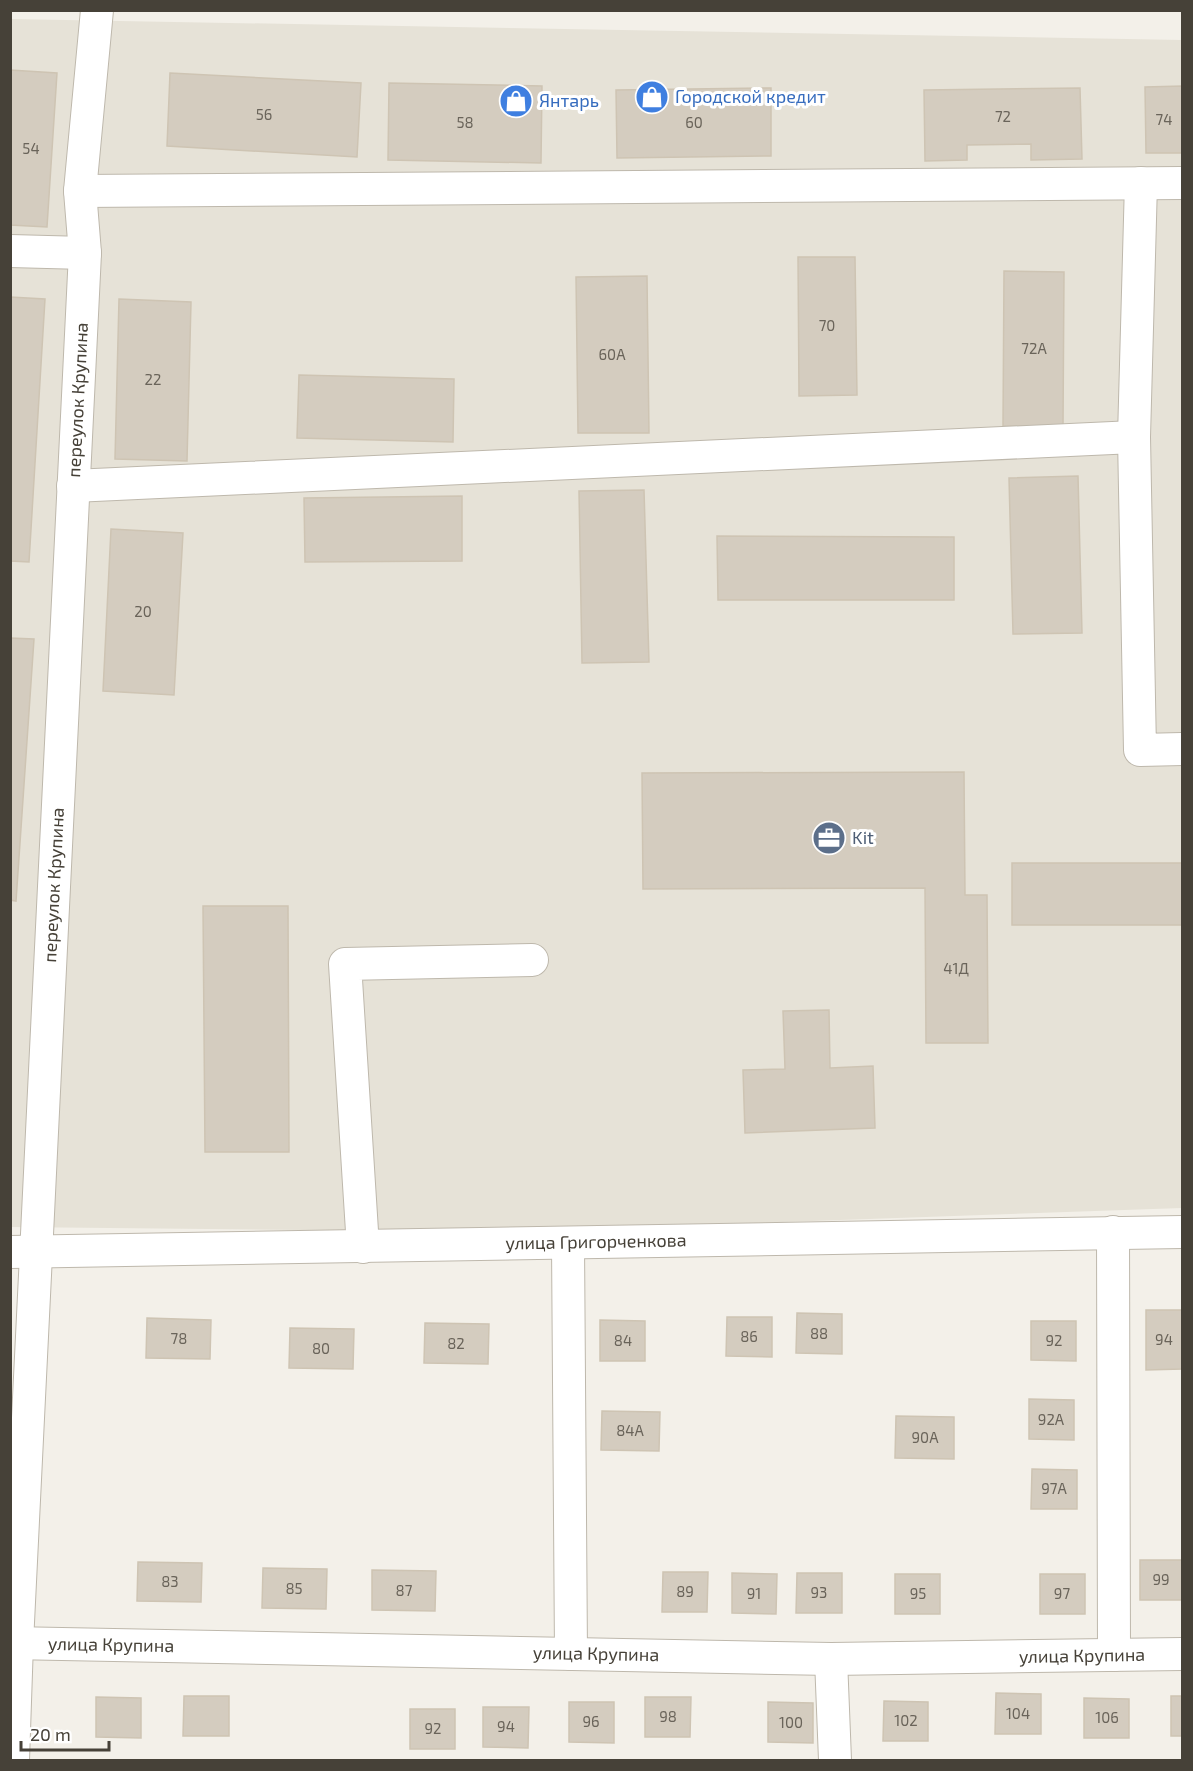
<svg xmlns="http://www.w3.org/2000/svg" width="1193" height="1771" font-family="'Exo 2',sans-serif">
<rect width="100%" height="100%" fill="#f3f0e9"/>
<path fill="#e6e2d7" d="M11 19 1182 40V1208L498 1232 11 1227Z"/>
<g fill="#d4ccbf" stroke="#cec4b3" stroke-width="1.5">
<path d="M10 70 57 73 47 227 10 225Z"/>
<path d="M170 73 361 83 357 157 167 146Z"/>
<path d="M389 83 542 86 541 163 388 160Z"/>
<path d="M1182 86V153H1146L1145 87Z"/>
<path d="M771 88V156L617 158 616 90Z"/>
<path d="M1080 88 1082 159 1031 160V144L967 145V160L925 161 924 90Z"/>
<path d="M798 257H855L857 395 799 396Z"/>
<path d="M1004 271 1064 272 1063 427 1003 426Z"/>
<path d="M647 276 649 433H578L576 277Z"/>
<path d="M10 297 45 299 29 562 10 561Z"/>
<path d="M119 299 191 302 187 461 115 459Z"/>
<path d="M299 375 454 379 453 442 297 438Z"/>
<path d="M1078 476 1082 633 1013 634 1009 478Z"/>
<path d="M644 490 649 662 582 663 579 491Z"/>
<path d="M462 496V561L305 562 304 498Z"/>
<path d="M111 529 183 533 174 695 103 691Z"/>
<path d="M717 536 954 537V600H718Z"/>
<path d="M10 638 34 639 16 901 10 900Z"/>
<path d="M964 772 965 895H987L988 1043H926L925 888 643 889 642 773Z"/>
<rect x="1012" y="863" width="170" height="62"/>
<path d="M203 906H288L289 1152H205Z"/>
<path d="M829 1010 830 1068 873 1066 875 1128 745 1133 743 1070 785 1069 783 1011Z"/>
<path d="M1146 1310H1182V1369L1146 1370Z"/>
<path d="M797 1313 842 1314V1354L796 1353Z"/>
<path d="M727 1317H772V1357L726 1356Z"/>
<path d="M147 1318 211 1320 210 1359 146 1358Z"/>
<path d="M600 1320 645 1321V1361H600Z"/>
<path d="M1031 1321H1076V1361L1031 1360Z"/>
<path d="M425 1323 489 1324 488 1364 424 1363Z"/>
<path d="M290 1328 354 1329 353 1369 289 1368Z"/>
<path d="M1029 1399 1074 1400V1440L1029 1439Z"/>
<path d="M602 1411 660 1412 659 1451 601 1450Z"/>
<path d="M896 1416 954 1417V1459L895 1458Z"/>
<path d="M1032 1469 1077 1470V1509H1031Z"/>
<rect x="1140" y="1560" width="42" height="40"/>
<path d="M138 1562 202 1563 201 1602 137 1601Z"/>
<path d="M263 1568 327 1569 326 1609 262 1608Z"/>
<path d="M372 1570 436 1571 435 1611 372 1610Z"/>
<path d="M663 1572H708L707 1612H662Z"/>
<path d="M732 1573 777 1574 776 1614 732 1613Z"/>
<path d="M797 1573H842V1613H796Z"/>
<rect x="895" y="1574" width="45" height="40"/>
<rect x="1040" y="1574" width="45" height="40"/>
<path d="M996 1693 1041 1694V1734H995Z"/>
<path d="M184 1696H229V1736H183Z"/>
<rect x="1171" y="1696" width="11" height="40"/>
<path d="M96 1697 141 1698V1738L96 1737Z"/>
<path d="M645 1697H691L690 1737H645Z"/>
<path d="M1084 1698 1129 1699V1738H1084Z"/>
<path d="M884 1701 928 1702V1741H883Z"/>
<path d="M569 1702H614V1743L569 1742Z"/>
<path d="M768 1702 813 1703V1743L768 1742Z"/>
<path d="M483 1707H529L528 1748 483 1747Z"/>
<rect x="410" y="1709" width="45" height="40"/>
</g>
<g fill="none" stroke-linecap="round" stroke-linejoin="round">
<g stroke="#beb8ac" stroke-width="34">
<g id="minor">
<path d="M1141 183 1134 437 1140 750 1182 749"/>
<path d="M80 191 1182 183"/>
<path d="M10 251 85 253"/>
<path d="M73 486 1134 437"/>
<path d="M1113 1232 1114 1655"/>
<path d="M568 1243 571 1654"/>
<path d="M363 1247 345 964 532 960"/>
<path d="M10 1252 1182 1232"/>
<path d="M10 1643 831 1659 1182 1654"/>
<path d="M831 1659 835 1760"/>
<path d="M13 1760 17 1643 85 253 80 191 97 10"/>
</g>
</g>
<use href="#minor" stroke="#fff" stroke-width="32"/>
</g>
<defs>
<g id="shop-disc" transform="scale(1.725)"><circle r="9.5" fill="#3f7fe0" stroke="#fff"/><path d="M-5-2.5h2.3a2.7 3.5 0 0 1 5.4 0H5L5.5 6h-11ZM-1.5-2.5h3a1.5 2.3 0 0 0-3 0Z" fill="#fff"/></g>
<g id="office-disc" transform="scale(1.725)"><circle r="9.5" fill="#5c6f8a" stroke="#fff"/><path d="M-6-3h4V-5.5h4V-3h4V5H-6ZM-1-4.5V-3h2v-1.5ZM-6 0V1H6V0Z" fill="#fff"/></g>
</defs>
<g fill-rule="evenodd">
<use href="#shop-disc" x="652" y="97"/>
<use href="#shop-disc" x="516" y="101"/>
<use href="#office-disc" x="829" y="838"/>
</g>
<g text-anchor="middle" stroke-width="6" stroke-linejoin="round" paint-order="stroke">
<g font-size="15" fill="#6a645a">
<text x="264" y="120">56</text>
<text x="1003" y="122">72</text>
<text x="1164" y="125">74</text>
<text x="465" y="128">58</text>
<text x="694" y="128">60</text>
<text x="31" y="154">54</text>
<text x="827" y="331">70</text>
<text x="1034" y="354">72А</text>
<text x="612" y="360">60А</text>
<text x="153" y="385">22</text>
<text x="143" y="617">20</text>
<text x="956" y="974">41Д</text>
<text x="819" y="1339">88</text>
<text x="749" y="1342">86</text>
<text x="179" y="1344">78</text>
<text x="1164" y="1345">94</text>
<text x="623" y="1346">84</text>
<text x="1054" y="1346">92</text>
<text x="456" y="1349">82</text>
<text x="321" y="1354">80</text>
<text x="1051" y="1425">92А</text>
<text x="630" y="1436">84А</text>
<text x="925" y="1443">90А</text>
<text x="1054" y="1494">97А</text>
<text x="1161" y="1585">99</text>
<text x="170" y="1587">83</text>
<text x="294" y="1594">85</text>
<text x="404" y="1596">87</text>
<text x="685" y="1597">89</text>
<text x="819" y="1598">93</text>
<text x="754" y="1599">91</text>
<text x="918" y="1599">95</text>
<text x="1062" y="1599">97</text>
<text x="1018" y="1719">104</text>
<text x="668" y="1722">98</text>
<text x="1107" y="1723">106</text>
<text x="906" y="1726">102</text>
<text x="591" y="1727">96</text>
<text x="791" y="1728">100</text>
<text x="506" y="1732">94</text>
<text x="433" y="1734">92</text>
</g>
<g font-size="18" fill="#366cbe" stroke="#fff" text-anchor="start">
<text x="675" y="103">Городской кредит</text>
<text x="539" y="107">Янтарь</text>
</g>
<g font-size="18" fill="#464138" stroke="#fff">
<text transform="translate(78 400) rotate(-87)" y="6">переулок Крупина</text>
<text transform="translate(54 885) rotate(-87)" y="6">переулок Крупина</text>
<text transform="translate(596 1242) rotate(-1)" y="6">улица Григорченкова</text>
<text transform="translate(111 1645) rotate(1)" y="6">улица Крупина</text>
<text transform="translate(596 1654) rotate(1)" y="6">улица Крупина</text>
<text transform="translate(1082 1656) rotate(-1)" y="6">улица Крупина</text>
</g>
<g font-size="18" fill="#4e5e75" stroke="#fff" text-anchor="start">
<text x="852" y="844">Kit</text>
</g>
</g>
<rect width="1193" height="1771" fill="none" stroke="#464138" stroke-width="24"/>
<path d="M21 1741v9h88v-9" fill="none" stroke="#464138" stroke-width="3"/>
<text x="30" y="1741" font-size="18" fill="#464138" stroke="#ffffff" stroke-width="4.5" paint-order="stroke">20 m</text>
</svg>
